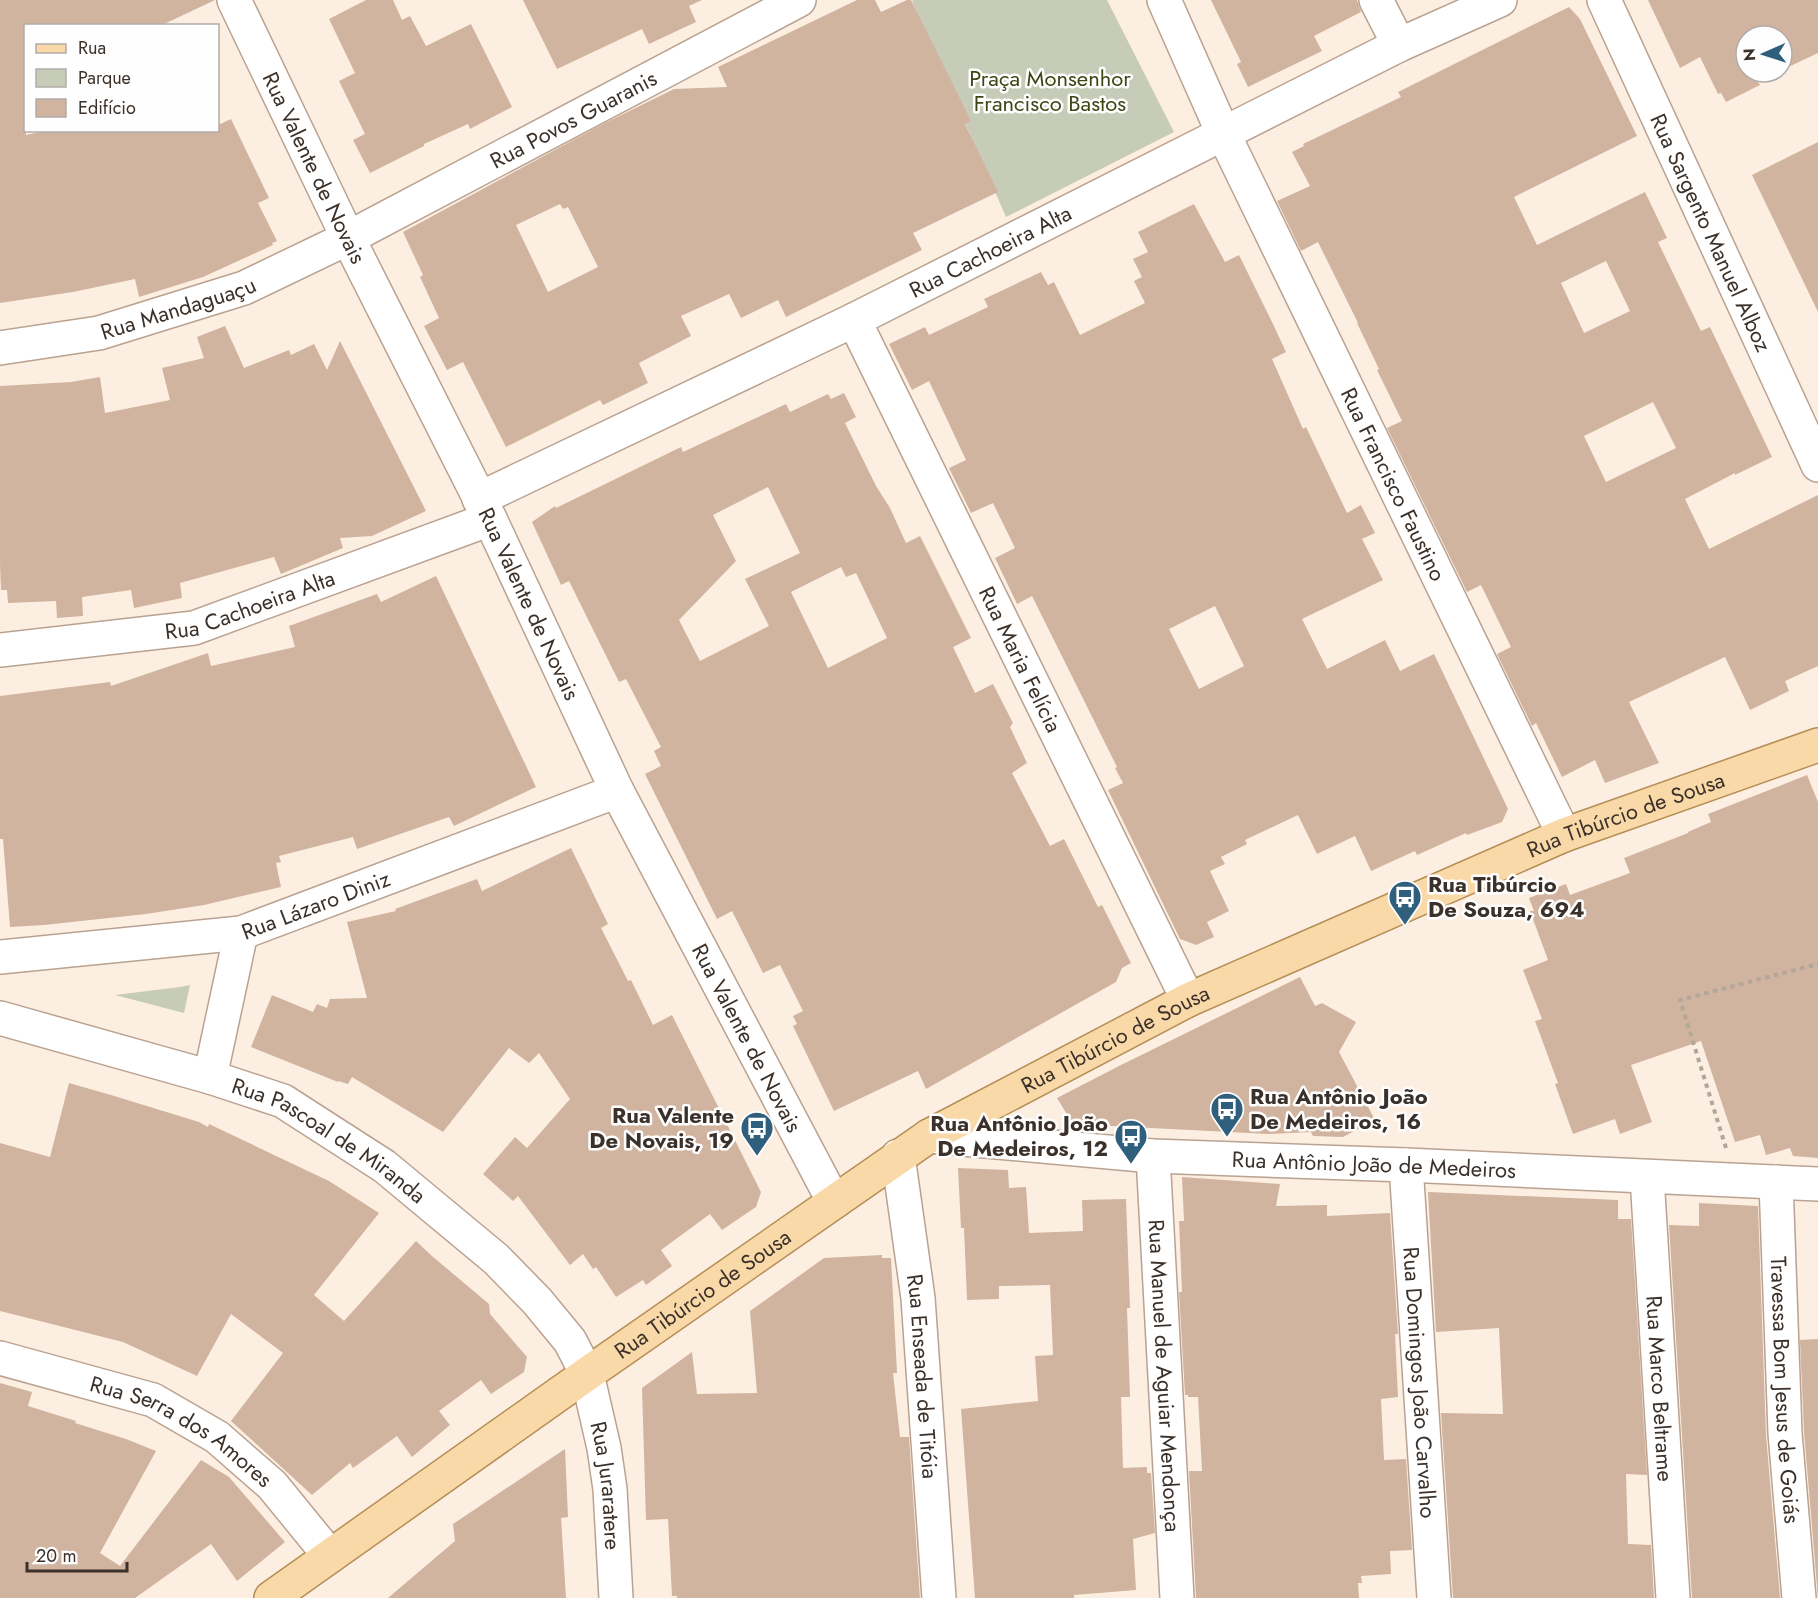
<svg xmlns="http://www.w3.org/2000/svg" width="1818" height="1598" font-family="Jost,sans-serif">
<rect width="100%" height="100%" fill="#fdeee2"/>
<g fill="#c7ccb8">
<path d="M914 0H1107L1174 132 1006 217 912 1Z"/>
<path d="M190 985 184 1013 115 995 180 987Z"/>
</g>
<g fill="#d0b49f" fill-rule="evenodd">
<path d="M0 0H215L160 26H26V135L49 130H218V125L231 119 269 198 258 203 277 241 272 243 273 245 203 277 139 297 135 279 73 292 0 303Z"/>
<path d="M366 0H393L402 20 410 16 426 46 471 24 512 107 470 129 468 124 424 144V146L370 173 353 140 365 134 339 81 355 73 329 19Z"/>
<path d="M523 0H702L689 6 696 22 649 44 642 29 557 69Z"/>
<path d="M857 0H875L881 12 907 0H911L971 121 965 124 998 192 913 233 922 250 786 317 778 300 741 318 729 294 681 316 691 336 639 363 648 383 603 405 600 400 506 447 463 362 447 370 424 326 439 318 420 277 423 275 403 232 603 124 674 89 727 87 718 67ZM560 204 563 209 568 207 598 267 548 292 516 225Z"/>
<path d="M1211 0H1357L1361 12 1314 36 1322 51 1248 87 1237 64 1241 62Z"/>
<path d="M1648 0H1818V53L1782 70V36H1746V72H1779L1758 82 1760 85 1726 102 1721 93 1718 94 1700 57 1680 68Z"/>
<path d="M1569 7 1580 19 1637 136 1514 197 1537 245 1645 192 1667 238 1658 242 1701 331 1710 327 1772 457 1735 475V473L1685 499 1709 549 1818 495V666L1785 681 1789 691 1750 710 1725 657 1629 702 1659 763 1605 783 1595 760 1562 777 1536 723 1532 726 1497 654 1511 647 1481 585 1467 592 1387 428 1402 421 1377 370 1379 369 1357 323H1358L1318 242 1301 251 1277 201 1310 186 1292 152 1304 146 1303 144 1401 97 1398 92ZM1606 261 1630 311 1584 333 1561 283ZM1653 402 1676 448 1606 482 1584 436Z"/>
<path d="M1818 142V312L1752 175Z"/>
<path d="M1194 204 1225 262 1239 255 1273 324 1286 352 1272 359 1303 429 1306 427 1347 513 1361 505 1375 533 1362 539 1383 580 1302 619 1327 669 1385 640 1400 671 1434 654 1508 809 1502 822 1467 835 1466 833 1417 855 1415 851 1371 871 1355 836 1317 854 1298 815 1245 840 1247 844 1221 857 1225 864 1210 871 1229 911 1207 922 1214 937 1196 945 1180 939 1108 790 1123 783 1115 768 1117 767 1032 596 1017 604 995 558 1015 548 993 503 971 513 949 468 966 460 929 381 912 390 889 344 925 327 929 335 988 307 984 299 1041 272 1048 285 1054 282 1080 335 1145 303 1134 281 1142 277 1133 259 1148 252 1138 232ZM1215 606 1244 666 1199 689 1169 629Z"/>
<path d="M225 326 244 368 289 350 291 355 314 344 327 370 340 341 426 511 372 536 340 538 343 548 281 574 274 557 180 583 182 598 134 608 131 590 82 597 83 616 57 618 56 601 8 603 7 590H1L0 563V386L71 382 100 377 105 413 170 400 162 368 204 358 197 337Z"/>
<path d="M844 393 856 417 845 423 876 486 890 508 906 543 920 536 971 638 953 647 975 693 993 684 1013 723 1010 727 1027 763 1012 773 1050 846 1064 839 1098 907 1102 905 1131 963 1122 968 1116 982 926 1089 918 1071 834 1111 793 1026 797 1024 793 1016 803 1011 780 965 763 973 732 911 717 919 645 774 661 766 654 751 661 747 626 679 619 682 569 581 561 585 532 522 555 506 556 508 681 447 683 452 786 404 790 412 828 394 831 399ZM768 487 800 553 745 579 769 626 700 661 679 620 736 561 713 515ZM841 567 846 577 856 573 887 638 828 668 791 592Z"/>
<path d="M436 576 536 787 454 826 449 817 357 849 353 837 279 856 281 862 276 863 281 887 204 905 146 914 44 925 10 927 3 839H0V696L110 682 111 686 208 653 211 666 295 647 289 626 377 594 381 602Z"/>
<path d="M1807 775 1818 802V1158L1793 1156 1790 1148 1766 1155 1760 1135 1735 1142 1701 1041 1631 1065 1652 1122 1620 1134 1615 1119 1573 1134 1555 1084 1558 1083 1535 1021 1542 1019 1523 970 1548 960 1530 911H1534L1529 898 1566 884 1570 895 1630 873 1624 858 1688 833V832L1711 822 1708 814Z"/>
<path d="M571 848 608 924 601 928 628 981 631 980 653 1025 672 1015 761 1192 756 1207 722 1230 710 1214 661 1250 672 1266 646 1285 643 1280 616 1297 596 1267 593 1269 583 1254 570 1265 518 1196 513 1201 483 1174 515 1137 527 1148 570 1099 539 1053 529 1063 509 1048 443 1132 352 1077 348 1084 338 1081V1082L251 1047 272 995 313 1012 317 1004 327 1008 330 999 367 998 347 922 396 911 395 909 477 879 482 891Z"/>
<path d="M1300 977 1315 1006 1322 1003 1356 1022 1339 1052 1375 1120 1343 1137 1313 1136 1311 1132 1268 1134 1073 1124 1057 1098 1121 1065Z"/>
<path d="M69 1083 111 1095 199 1122 208 1127 209 1124 329 1181 379 1213 314 1295 344 1321 416 1241 432 1256 489 1304 490 1314 527 1357 524 1372 491 1394 481 1380 439 1411 450 1425 412 1457 397 1436 353 1468 350 1463 312 1495 231 1421 283 1353 231 1314 197 1376 123 1342 0 1311V1143L50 1157Z"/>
<path d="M958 1168 1008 1170 1009 1188 1026 1187 1029 1233 1083 1231 1082 1200 1126 1199 1130 1308H1127L1130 1397H1121L1123 1468 1147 1467V1473H1151L1155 1533 1133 1539 1136 1590 1074 1595V1598H975L961 1409 1038 1401 1035 1356 1053 1355 1050 1285 999 1286V1299L967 1300 964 1228H961Z"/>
<path d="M1182 1177 1280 1184 1276 1206 1327 1205V1216L1390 1213 1398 1334H1395L1398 1397 1381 1399 1384 1460 1406 1459 1412 1550 1390 1551 1391 1574 1361 1576 1362 1583H1358L1359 1598H1196L1189 1471H1202L1198 1397H1188V1395H1185L1179 1292H1182L1179 1221H1184Z"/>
<path d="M1428 1192 1618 1200V1219H1631L1647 1475 1626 1474 1628 1544 1651 1545 1654 1598H1453L1441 1413 1503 1414 1499 1328 1436 1332Z"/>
<path d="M1699 1203 1758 1206 1766 1435 1780 1598H1692L1669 1225 1699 1226Z"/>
<path d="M882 1255V1258H891L897 1373H893L900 1437H909L920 1598H677V1596H672L668 1519 646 1520 642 1388 692 1352 697 1394 757 1393 750 1311 824 1258Z"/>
<path d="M1818 1339V1598L1804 1432 1800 1340Z"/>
<path d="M0 1383 32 1392 28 1406 76 1421 75 1423 126 1439 156 1451 100 1553 120 1566 201 1460 229 1477 285 1542 237 1581 211 1544 135 1598H0Z"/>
<path d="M565 1449 568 1517 561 1518 566 1598H388L455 1541 453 1524Z"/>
</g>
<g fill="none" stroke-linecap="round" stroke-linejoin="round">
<g stroke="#baa290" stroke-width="36">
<g id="minor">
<path id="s1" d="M234 0 348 238 490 519 617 791 834 1202"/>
<path id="s2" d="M1164 0 1223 133 1564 835"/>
<path d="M1376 0 1399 45"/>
<path id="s3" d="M1604 0 1818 465"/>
<path id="s4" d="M854 320 1188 1000"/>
<path id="s5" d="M0 348 99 333 244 288 348 238 799 0"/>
<path id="s6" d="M479 499 854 320 1399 45 1500 0"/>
<path id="s7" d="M0 650 194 628 490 519"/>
<path id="s8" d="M0 957 241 933 617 791"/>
<path id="s9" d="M0 1018 210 1077 283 1101 384 1166 496 1259 537 1301 570 1341 587 1374 604 1448 610 1489 616 1598"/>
<path d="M210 1077 241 933"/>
<path id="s10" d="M929 1136 1153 1156 1406 1165 1818 1184"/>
<path id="s11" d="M898 1156 918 1298 939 1598"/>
<path id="s12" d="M1153 1156 1177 1598"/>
<path id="s13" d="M1406 1165 1434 1598"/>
<path id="s14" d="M1647 1177 1673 1598"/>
<path id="s15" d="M1776 1182 1785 1433 1799 1598"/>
<path id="s16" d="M0 1358 153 1400 217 1437 272 1485 330 1556"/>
</g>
</g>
<g stroke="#b48e56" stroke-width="36">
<g id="major">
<path id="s17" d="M271 1598 587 1374 929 1136 1188 1000 1564 835 1818 745"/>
</g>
</g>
<path stroke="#b3a69b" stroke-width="4" stroke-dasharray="4.5 4.5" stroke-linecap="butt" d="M1726 1148 1680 1000 1818 964"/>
<use href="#minor" stroke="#fff" stroke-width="33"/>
<use href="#major" stroke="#f9d9a8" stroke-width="33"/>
</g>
<defs>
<g id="bus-pin" transform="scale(1.725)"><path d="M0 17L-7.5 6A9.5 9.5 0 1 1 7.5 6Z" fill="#305f7e" stroke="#fefefe"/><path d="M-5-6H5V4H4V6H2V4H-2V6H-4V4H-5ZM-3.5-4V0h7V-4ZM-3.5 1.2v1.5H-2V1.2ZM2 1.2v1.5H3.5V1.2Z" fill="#fff"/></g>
</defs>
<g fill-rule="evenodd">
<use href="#bus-pin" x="1405" y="897"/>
<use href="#bus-pin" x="1227" y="1109"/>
<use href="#bus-pin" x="757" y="1128"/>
<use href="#bus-pin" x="1131" y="1136"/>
</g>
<g text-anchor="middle" stroke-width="5" stroke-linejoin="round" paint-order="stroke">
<g font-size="22" fill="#3d4512" stroke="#fefefe">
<text x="1050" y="86">Praça Monsenhor<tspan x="1050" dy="25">Francisco Bastos</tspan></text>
</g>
<g font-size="22" fill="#3b312a" stroke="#fefefe">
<text dy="8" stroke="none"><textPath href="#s5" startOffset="622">Rua Povos Guaranis</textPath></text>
<text dy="8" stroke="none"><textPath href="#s1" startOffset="186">Rua Valente de Novais</textPath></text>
<text dy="8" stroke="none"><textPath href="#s3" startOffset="256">Rua Sargento Manuel Alboz</textPath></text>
<text dy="8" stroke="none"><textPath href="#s6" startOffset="568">Rua Cachoeira Alta</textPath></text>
<text dy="8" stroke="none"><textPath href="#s5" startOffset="183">Rua Mandaguaçu</textPath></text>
<text dy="8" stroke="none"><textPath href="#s2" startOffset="536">Rua Francisco Faustino</textPath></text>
<text dy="8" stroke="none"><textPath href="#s7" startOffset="255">Rua Cachoeira Alta</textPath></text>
<text dy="8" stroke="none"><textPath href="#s1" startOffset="672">Rua Valente de Novais</textPath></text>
<text dy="8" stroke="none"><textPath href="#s4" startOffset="378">Rua Maria Felícia</textPath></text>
<text dy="8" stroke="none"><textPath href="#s17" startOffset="1572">Rua Tibúrcio de Sousa</textPath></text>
<text dy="8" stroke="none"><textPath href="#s8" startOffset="322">Rua Lázaro Diniz</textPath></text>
<text dy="8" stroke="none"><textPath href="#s1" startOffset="1158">Rua Valente de Novais</textPath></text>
<text dy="8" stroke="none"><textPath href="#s17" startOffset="1014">Rua Tibúrcio de Sousa</textPath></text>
<text dy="8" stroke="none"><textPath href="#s9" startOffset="354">Rua Pascoal de Miranda</textPath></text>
<text dy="8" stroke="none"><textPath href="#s10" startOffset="446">Rua Antônio João de Medeiros</textPath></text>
<text dy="8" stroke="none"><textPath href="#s17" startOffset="528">Rua Tibúrcio de Sousa</textPath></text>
<text dy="8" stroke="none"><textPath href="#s11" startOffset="222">Rua Enseada de Titóia</textPath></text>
<text dy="8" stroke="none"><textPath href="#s12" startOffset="220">Rua Manuel de Aguiar Mendonça</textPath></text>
<text dy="8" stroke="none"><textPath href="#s13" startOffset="218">Rua Domingos João Carvalho</textPath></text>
<text dy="8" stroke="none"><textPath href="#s14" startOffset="212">Rua Marco Beltrame</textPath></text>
<text dy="8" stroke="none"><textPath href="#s15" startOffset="208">Travessa Bom Jesus de Goiás</textPath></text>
<text dy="8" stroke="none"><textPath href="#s16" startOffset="198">Rua Serra dos Amores</textPath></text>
<text dy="8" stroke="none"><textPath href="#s9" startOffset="822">Rua Juraratere</textPath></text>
</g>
<g font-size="22" font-weight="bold" fill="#3b312a" stroke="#fefefe" text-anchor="start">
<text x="1428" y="892">Rua Tibúrcio<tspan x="1428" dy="25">De Souza, 694</tspan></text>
<text x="1250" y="1104">Rua Antônio João<tspan x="1250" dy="25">De Medeiros, 16</tspan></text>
<text x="734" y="1123" text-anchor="end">Rua Valente<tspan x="734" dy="25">De Novais, 19</tspan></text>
<text x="1108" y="1131" text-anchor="end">Rua Antônio João<tspan x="1108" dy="25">De Medeiros, 12</tspan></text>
</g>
</g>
<rect x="24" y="24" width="195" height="108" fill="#fefefe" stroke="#b0aca9" stroke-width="1.5"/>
<rect x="36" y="44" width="30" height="9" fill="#f9d9a8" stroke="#b0aca9" stroke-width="1.5"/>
<text x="78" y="54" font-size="18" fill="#3b312a">Rua</text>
<rect x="36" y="69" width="30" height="18" fill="#c7ccb8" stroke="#b0aca9" stroke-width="1.5"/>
<text x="78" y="84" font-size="18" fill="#3b312a">Parque</text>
<rect x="36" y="99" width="30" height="18" fill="#d0b49f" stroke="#b0aca9" stroke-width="1.5"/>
<text x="78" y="114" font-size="18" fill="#3b312a">Edifício</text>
<g transform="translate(1764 54) rotate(267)"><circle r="28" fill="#fefefe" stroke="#b0aca9" stroke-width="1.5"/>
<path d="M0-4.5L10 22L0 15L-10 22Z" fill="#305f7e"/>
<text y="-9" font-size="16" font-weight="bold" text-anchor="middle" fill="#3b312a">N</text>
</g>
<path d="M27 1562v9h100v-9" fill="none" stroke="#3b312a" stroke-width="3"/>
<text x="36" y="1562" font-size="18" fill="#3b312a" stroke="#fefefe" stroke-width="4.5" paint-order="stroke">20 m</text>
</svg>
